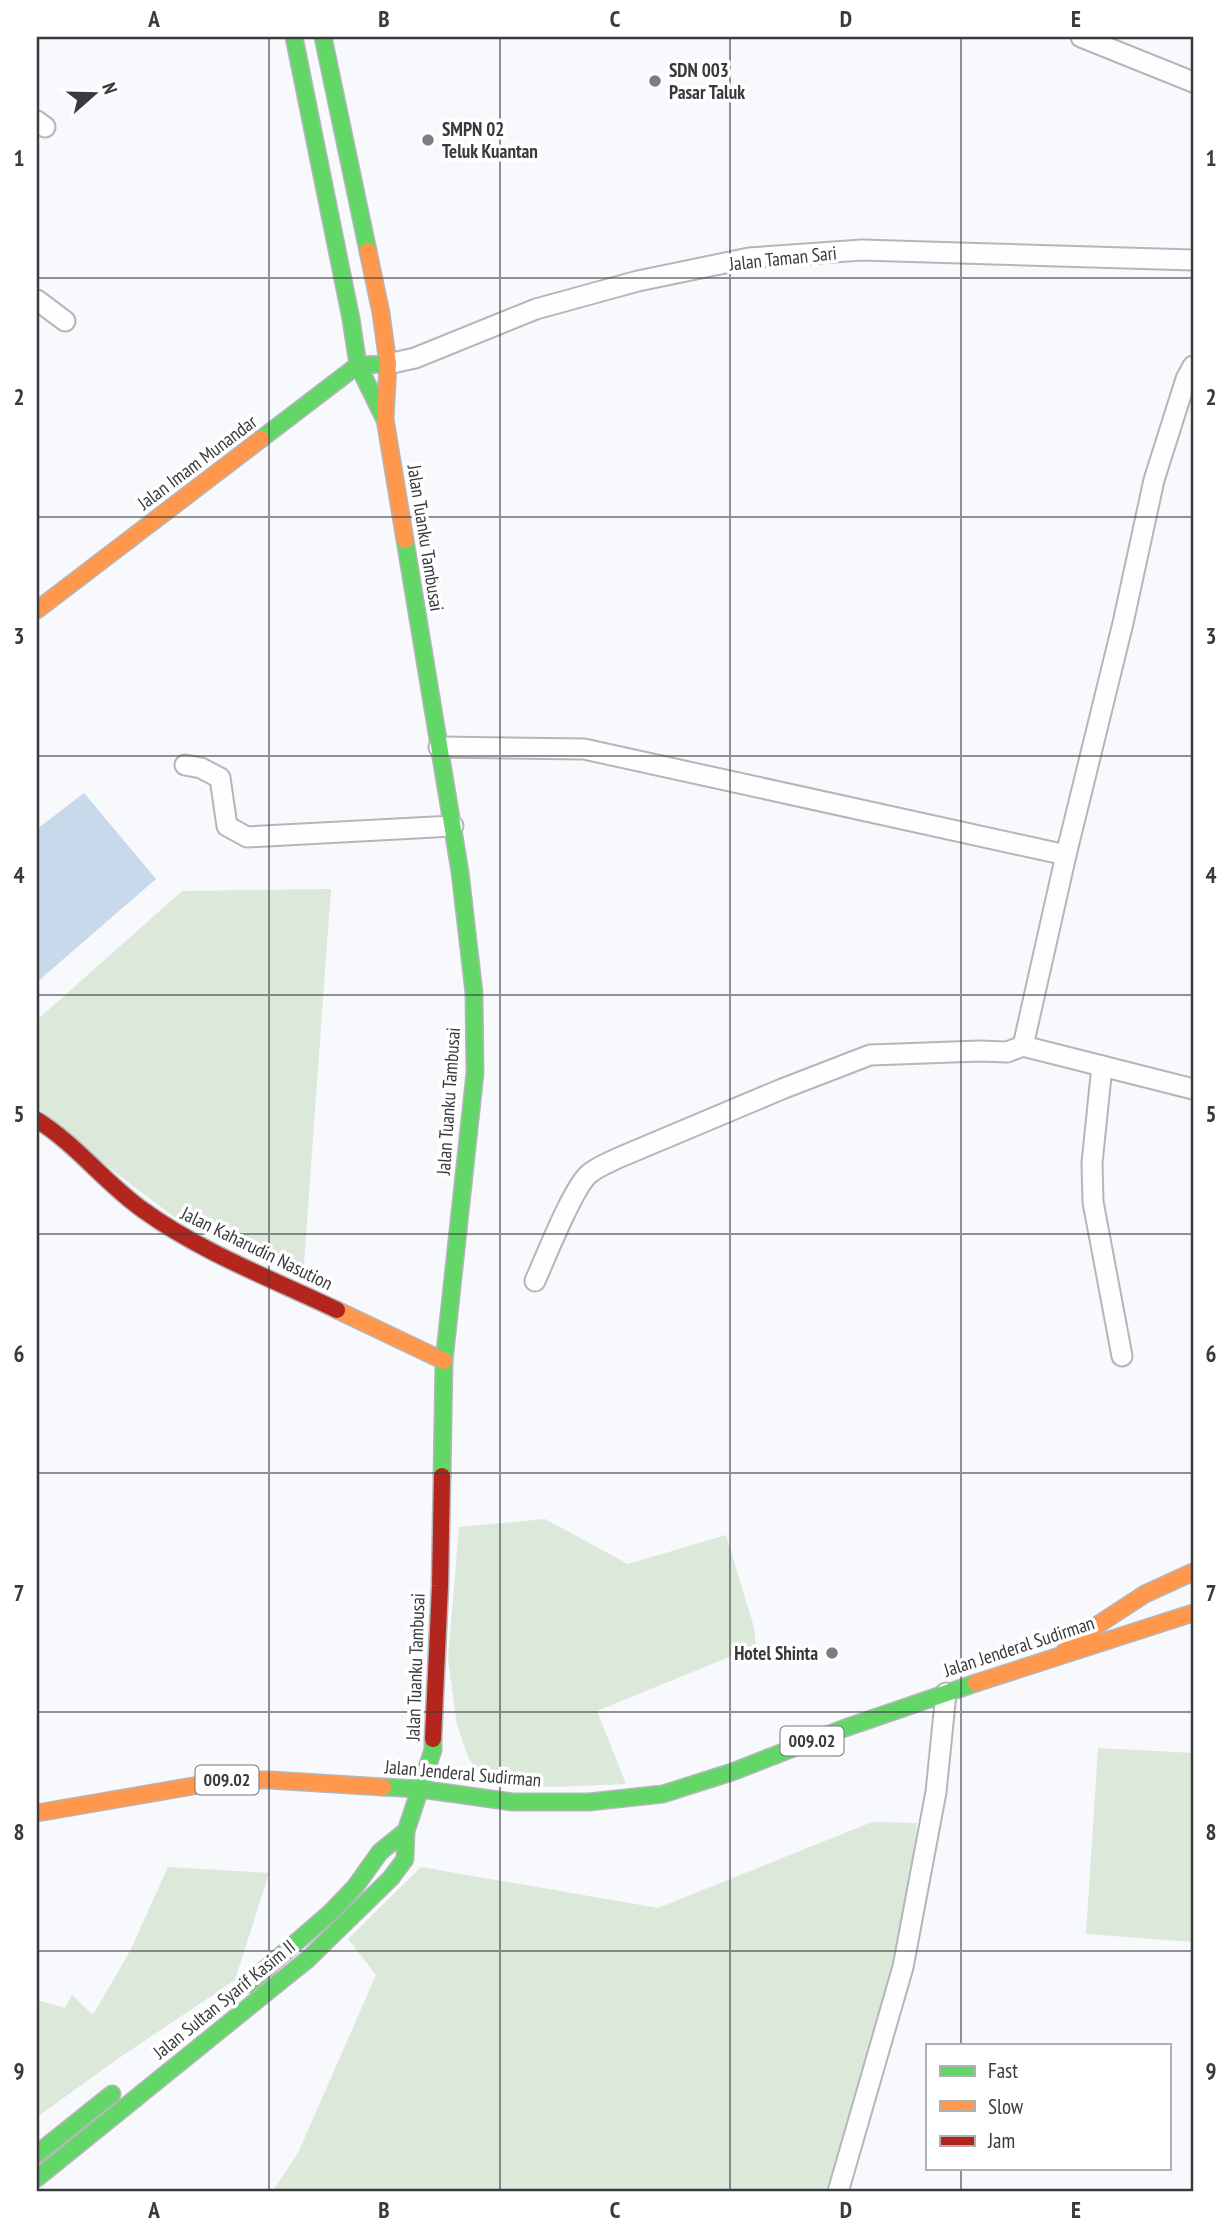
<svg xmlns="http://www.w3.org/2000/svg" width="1230" height="2229" font-family="'PT Sans Narrow',sans-serif">
<rect width="100%" height="100%" fill="#f8f9fc"/>
<g fill="#dbe8da">
<path d="M331 889 303 1277 174 1217 107 1166 38 1108 37 1020 182 891Z"/>
<path d="M545 1519 628 1564 726 1535 754 1627 756 1646 597 1711 626 1784 555 1787 484 1782 468 1757 457 1725 448 1659 459 1527Z"/>
<path d="M1098 1748 1193 1753V1942L1086 1934Z"/>
<path d="M872 1822 917 1823 905 1921 886 2000 831 2192H272L298 2153 376 1975 348 1939 421 1867 658 1908Z"/>
<path d="M168 1867 269 1873 235 1980 122 2056 37 2117V2000L65 2008 72 1995 93 2015 130 1951Z"/>
</g>
<path fill="#c7d9eb" d="M84 793 156 879 37 982V829Z"/>
<g fill="none" stroke-linecap="round" stroke-linejoin="round">
<g stroke="#b5b6b9" stroke-width="23">
<g id="street">
<path d="M1081 37 1193 82"/>
<path d="M37 121 45 127"/>
<path d="M37 300 65 321"/>
<path d="M388 364 415 358 536 309 638 281 749 258 862 250 1193 260"/>
<path d="M439 747 584 749 1066 855"/>
<path d="M185 765 201 768 220 778 227 826 247 837 453 826"/>
<path d="M1023 1046 1193 1089"/>
<path d="M1102 1066 1092 1163 1093 1202 1122 1356"/>
<path d="M535 1281C545 1259 573 1187 589 1174 597 1167 608 1163 618 1158L782 1089 870 1055 980 1051 1007 1052 1023 1046 1066 855 1123 623 1154 480 1186 379 1193 366"/>
<path d="M838 2192 903 1967 936 1792 946 1693"/>
</g>
</g>
<g stroke="#b5b6b9" stroke-width="19">
<g id="fast">
<path d="M294 37 351 319 358 365 384 418"/>
<path d="M323 37 368 251"/>
<path d="M261 439 358 365 388 364"/>
<path d="M405 540 460 872 474 993 475 1073 444 1361 442 1476"/>
<path d="M383 1787 420 1789 513 1802H589L663 1794 732 1772 845 1728 976 1683"/>
<path d="M248 1984 330 1913 355 1887 380 1852 406 1831"/>
<path d="M37 2154 112 2094"/>
<path d="M37 2178 308 1959 391 1878 405 1859 406 1831 433 1750V1739"/>
</g>
</g>
<g stroke="#b5b6b9" stroke-width="19">
<g id="slow">
<path d="M368 251 381 313 388 364 385 419 405 540"/>
<path d="M37 610 261 439"/>
<path d="M337 1310 444 1361"/>
<path d="M1065 1651 1099 1624 1145 1594 1193 1572"/>
<path d="M976 1683 1193 1613"/>
<path d="M37 1813 228 1780H270L383 1787"/>
</g>
</g>
<g stroke="#b5b6b9" stroke-width="19">
<g id="jam">
<path d="M37 1120C77 1145 105 1183 143 1210 201 1252 272 1279 337 1310"/>
<path d="M433 1739 440 1586 442 1476"/>
</g>
</g>
<use href="#street" stroke="#fefeff" stroke-width="19"/>
<use href="#fast" stroke="#63d668" stroke-width="16"/>
<use href="#slow" stroke="#ff974d" stroke-width="16"/>
<use href="#jam" stroke="#b3261e" stroke-width="16"/>
</g>
<path fill="none" stroke="#393a3e" stroke-width="2" stroke-opacity="0.55" d="M269 37V2192M500 37V2192M730 37V2192M961 37V2045M37 278H1193M37 517H1193M37 756H1193M37 995H1193M37 1234H1193M37 1473H1193M37 1712H1193M37 1951H1193M961 2168V2192"/>
<g fill="#7c7d80" stroke="#fff" stroke-width="2.5">
<circle cx="655" cy="81" r="7"/>
<circle cx="428" cy="140" r="7"/>
<circle cx="832" cy="1653" r="7"/>
</g>
<g text-anchor="middle" stroke-width="7" stroke-linejoin="round" paint-order="stroke">
<g fill="#fff" stroke="#747578" stroke-width="2">
<rect x="780.5" y="1726.5" width="63" height="29" rx="5"/>
<rect x="195.5" y="1765.5" width="63" height="29" rx="5"/>
</g>
<g font-size="18" font-weight="bold" fill="#393a3e">
<text x="812" y="1747">009.02</text>
<text x="227" y="1786">009.02</text>
</g>
<g font-size="19" font-weight="bold" fill="#393a3e" stroke="#fff" text-anchor="start">
<text x="669" y="77">SDN 003<tspan x="669" dy="22">Pasar Taluk</tspan></text>
<text x="442" y="136">SMPN 02<tspan x="442" dy="22">Teluk Kuantan</tspan></text>
<text x="818" y="1660" text-anchor="end">Hotel Shinta</text>
</g>
<g font-size="19" fill="#393a3e" stroke="#fff">
<text transform="translate(783 258) rotate(-6)" y="7">Jalan Taman Sari</text>
<text transform="translate(197 462) rotate(-37)" y="7">Jalan Imam Munandar</text>
<text transform="translate(426 538) rotate(81)" y="7">Jalan Tuanku Tambusai</text>
<text transform="translate(448 1101) rotate(-86)" y="7">Jalan Tuanku Tambusai</text>
<text transform="translate(257 1248) rotate(26)" y="7">Jalan Kaharudin Nasution</text>
<text transform="translate(1019 1646) rotate(-18)" y="7">Jalan Jenderal Sudirman</text>
<text transform="translate(415 1667) rotate(-88)" y="7">Jalan Tuanku Tambusai</text>
<text transform="translate(463 1773) rotate(5)" y="7">Jalan Jenderal Sudirman</text>
<text transform="translate(224 1999) rotate(-39)" y="7">Jalan Sultan Syarif Kasim II</text>
</g>
</g>
<rect width="1230" height="2229" fill="none" stroke="#ffffff" stroke-width="77"/>
<rect x="926" y="2044" width="245" height="126" fill="#ffffff" stroke="#b0b0b2" stroke-width="2"/>
<rect x="940" y="2066" width="35" height="10" fill="#63d668" stroke="#b0b0b2" stroke-width="2"/>
<text x="988" y="2078" font-size="21" fill="#393a3e">Fast</text>
<rect x="940" y="2101" width="35" height="10" fill="#ff974d" stroke="#b0b0b2" stroke-width="2"/>
<text x="988" y="2114" font-size="21" fill="#393a3e">Slow</text>
<rect x="940" y="2136" width="35" height="10" fill="#b3261e" stroke="#b0b0b2" stroke-width="2"/>
<text x="988" y="2148" font-size="21" fill="#393a3e">Jam</text>
<g transform="translate(94 94) rotate(70)" stroke="#ffffff" stroke-width="5" paint-order="stroke">
<path d="M0-5L12 26L0 18L-12 26Z" fill="#393a3e"/>
<text y="-10" font-size="19" font-weight="bold" text-anchor="middle" fill="#393a3e">N</text>
</g>
<rect x="38" y="38" width="1154" height="2152" fill="none" stroke="#393a3e" stroke-width="2.5"/>
<g font-size="23" text-anchor="middle" font-weight="bold" fill="#393a3e">
<text x="154" y="27">A</text>
<text x="384" y="27">B</text>
<text x="615" y="27">C</text>
<text x="846" y="27">D</text>
<text x="1076" y="27">E</text>
<text x="19" y="166">1</text>
<text x="1211" y="166">1</text>
<text x="19" y="405">2</text>
<text x="1211" y="405">2</text>
<text x="19" y="644">3</text>
<text x="1211" y="644">3</text>
<text x="19" y="883">4</text>
<text x="1211" y="883">4</text>
<text x="19" y="1122">5</text>
<text x="1211" y="1122">5</text>
<text x="19" y="1362">6</text>
<text x="1211" y="1362">6</text>
<text x="19" y="1601">7</text>
<text x="1211" y="1601">7</text>
<text x="19" y="1840">8</text>
<text x="1211" y="1840">8</text>
<text x="19" y="2079">9</text>
<text x="1211" y="2079">9</text>
<text x="154" y="2218">A</text>
<text x="384" y="2218">B</text>
<text x="615" y="2218">C</text>
<text x="846" y="2218">D</text>
<text x="1076" y="2218">E</text>
</g>
</svg>
